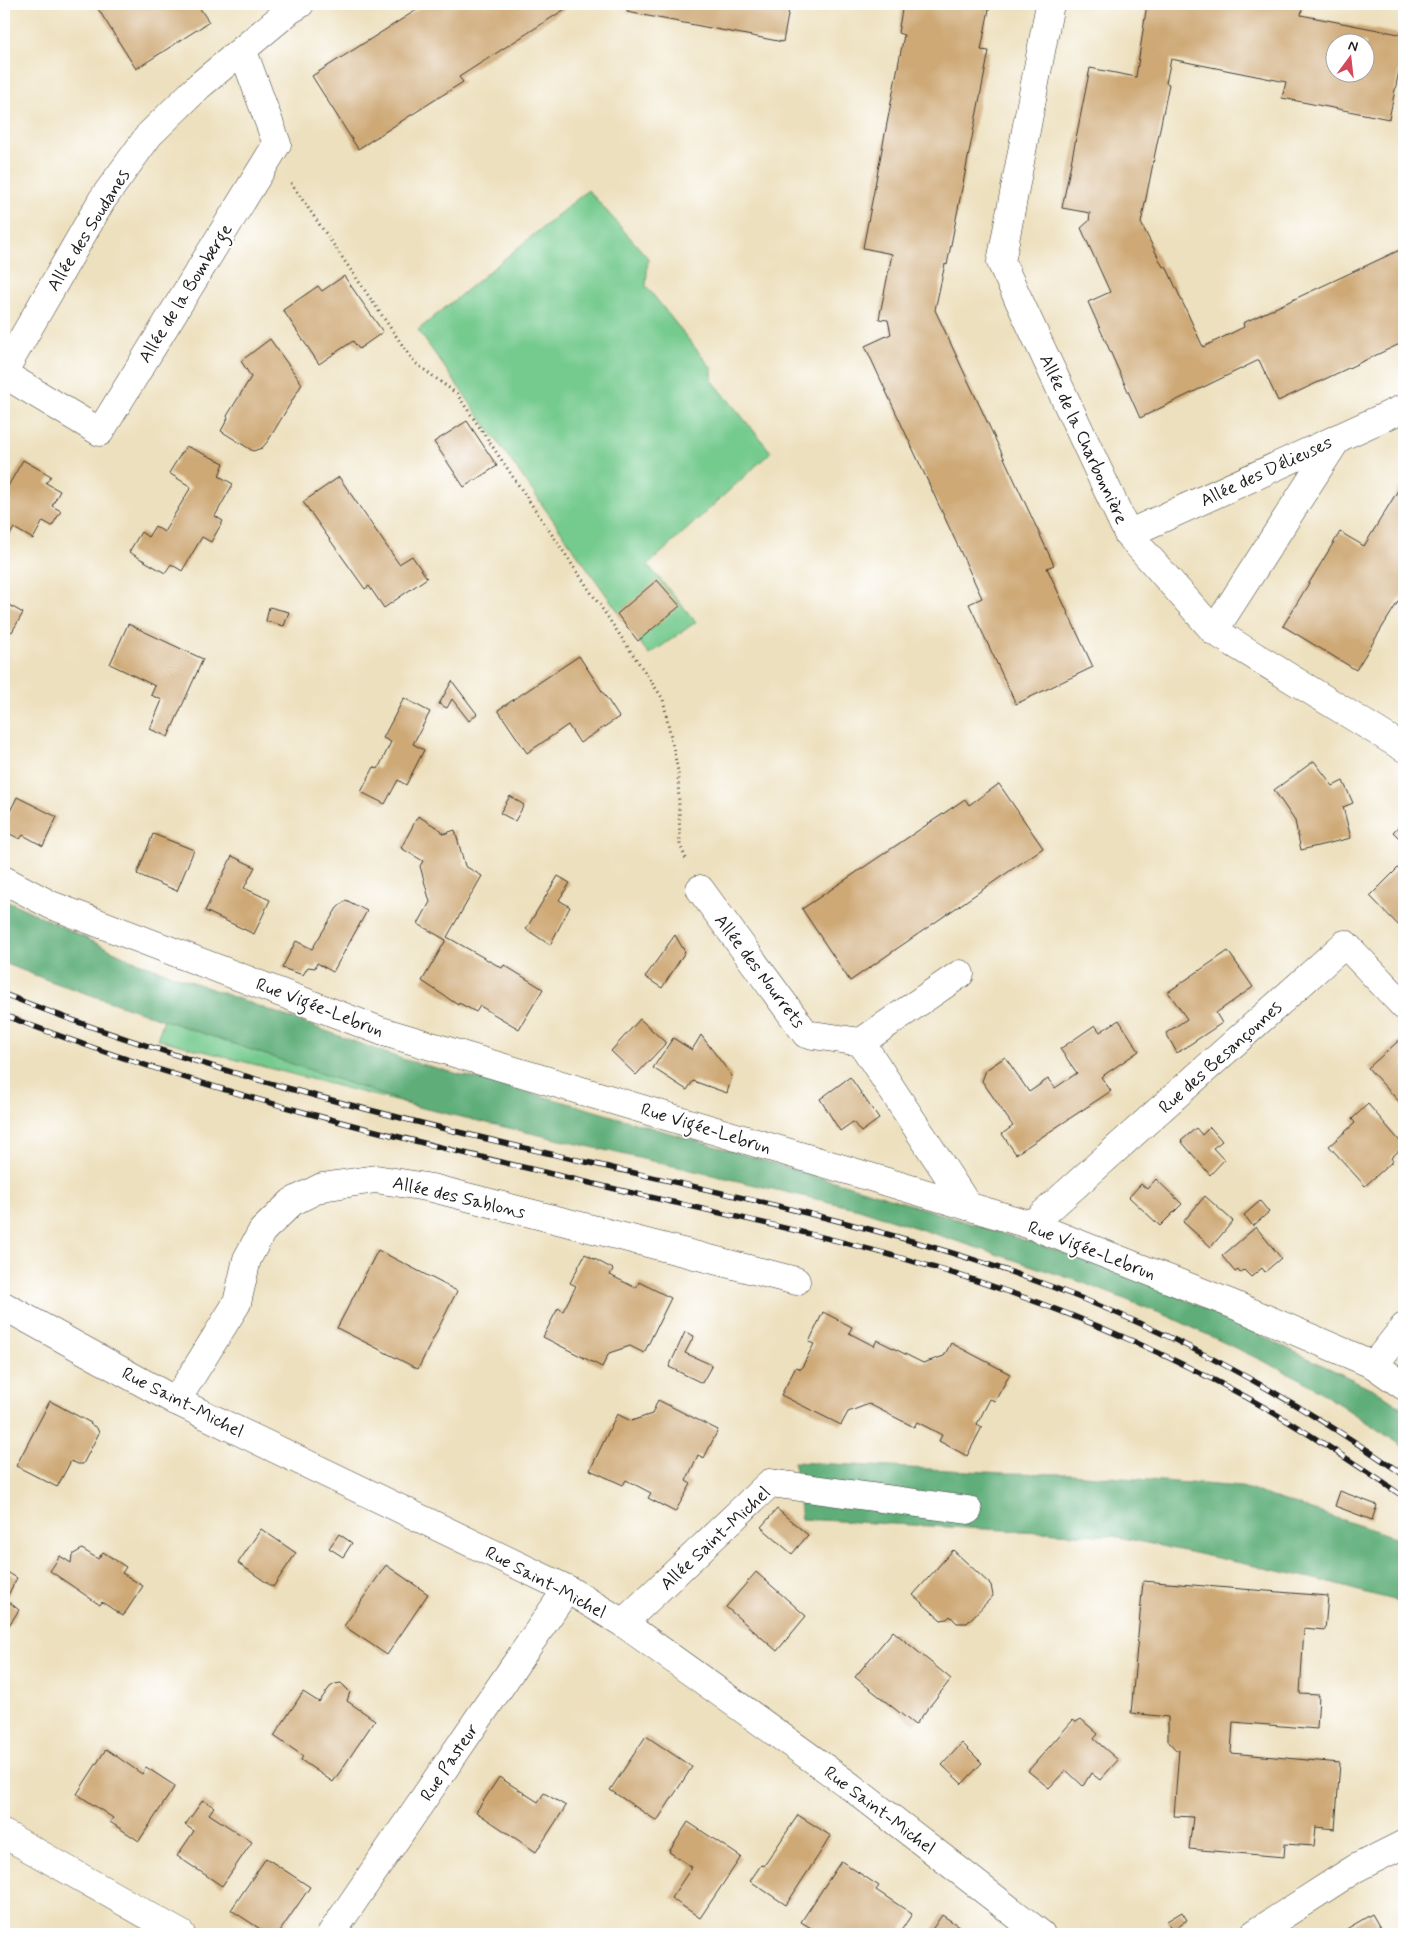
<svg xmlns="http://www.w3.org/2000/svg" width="1408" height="1938" font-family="Mynerve,sans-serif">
<rect width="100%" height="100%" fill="#fff"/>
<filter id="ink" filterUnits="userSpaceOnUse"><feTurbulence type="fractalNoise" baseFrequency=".02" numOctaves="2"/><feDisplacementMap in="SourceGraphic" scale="10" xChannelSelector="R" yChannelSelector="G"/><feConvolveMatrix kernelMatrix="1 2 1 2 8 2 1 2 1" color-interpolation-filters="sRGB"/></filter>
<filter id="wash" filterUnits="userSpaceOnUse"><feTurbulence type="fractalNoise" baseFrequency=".0096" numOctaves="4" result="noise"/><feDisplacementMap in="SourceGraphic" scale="20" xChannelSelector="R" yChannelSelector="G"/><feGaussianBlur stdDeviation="1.12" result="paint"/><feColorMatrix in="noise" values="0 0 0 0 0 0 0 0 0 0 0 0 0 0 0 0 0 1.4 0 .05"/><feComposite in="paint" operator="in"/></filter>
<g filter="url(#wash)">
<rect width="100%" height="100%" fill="#ede0be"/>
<g fill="#74ca8e" stroke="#487355">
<path d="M588 190 648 258 646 286 712 369V380L771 452 648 565 696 622 649 655 418 330Z"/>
<path d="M164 1019 418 1107 157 1039Z"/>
</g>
<g fill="#5fae79" stroke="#3e654a">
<path d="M4 899 130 959 402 1059 568 1103 864 1190 1132 1274 1381 1393 1404 1409V1447L1301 1379 1170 1317 1081 1282 859 1209 418 1107 50 981 4 963Z"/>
<path d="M794 1462 1005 1473 1070 1474 1242 1487 1404 1540V1605L1393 1600 1311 1578 1114 1536 801 1519Z"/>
</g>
<g id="blocks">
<g fill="#cea875" fill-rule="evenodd">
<path d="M95 4H197L209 22 136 69Z"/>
<path d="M426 4H573L459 77 463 82 358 149 312 76Z"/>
<path d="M606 4H790L783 42 627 12 628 9Z"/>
<path d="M903 4H990L981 50 989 51 947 265 945 264 935 310 1054 565 1047 568 1093 667 1016 704 969 604 982 598 865 346 891 334 888 320 879 319 892 254 863 248 904 35 898 33Z"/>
<path d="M1147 4H1303L1301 15 1404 35V47L1389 119 1282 98 1286 82 1171 59 1166 83 1169 84 1141 223 1163 267 1166 266 1203 347 1244 327 1243 323 1404 248V342L1278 401 1259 360 1140 418 1088 302 1110 292 1081 228 1089 221 1090 213 1062 208 1090 68 1136 77ZM1336 42H1366V72H1336Z"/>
<path d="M344 276 383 332 359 349 353 341 319 364 283 310 318 286 322 291Z"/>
<path d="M270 339 302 384 268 441 262 448 253 451 221 431 228 418 227 416 251 377 241 361Z"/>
<path d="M467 421 497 466 464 487 434 442Z"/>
<path d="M186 446 224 463 219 476 233 484 215 516 223 521 211 542 202 537 182 571 171 564 165 573 129 552 141 532 148 537 155 526 164 532 191 487 169 473Z"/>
<path d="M23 460 51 476 46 483 60 491 52 506 61 511 52 526 43 521 33 539 14 528 8 538 4 535V493Z"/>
<path d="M339 477 399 564 412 556 427 578 384 608 369 586 365 589 303 502Z"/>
<path d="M1400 487 1404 490V592L1356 670 1283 626 1340 532 1364 546Z"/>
<path d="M657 580 680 606 638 641 617 614Z"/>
<path d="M9 605 23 613 12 632 4 627V614Z"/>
<path d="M269 607 289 612 284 626 266 621Z"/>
<path d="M128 624 203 659 168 737 150 729 162 700 151 695 155 686 110 664Z"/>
<path d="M579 656 619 717 580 743 568 725 527 753 498 710Z"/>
<path d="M452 681 477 714 469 721 452 699 447 708 439 704Z"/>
<path d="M404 698 430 712 413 744 424 750 406 785 398 780 385 804 361 792 374 767 378 769 391 742 383 738Z"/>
<path d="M1314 761 1333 786 1343 781 1353 803 1343 807 1351 838 1301 850 1295 821 1274 790Z"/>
<path d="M999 784 1043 848 850 981 802 909 965 799 969 805Z"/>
<path d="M510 796 524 805 515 821 500 813Z"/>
<path d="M17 797 57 817 43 846 23 835 20 839 4 831V824Z"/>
<path d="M418 816 441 830 443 834 455 830 465 866 482 876 447 937 502 968 504 965 543 989 519 1029 480 1006 476 1012 459 1003 458 1005 422 981 446 940 418 924 430 902 420 866 423 861 401 848Z"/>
<path d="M1404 821V843L1393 832Z"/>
<path d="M153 834 194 850 177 891 137 874Z"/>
<path d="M232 856 255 867 244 888 270 900 254 934 205 911Z"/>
<path d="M1404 862V931L1370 896Z"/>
<path d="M558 876 570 883 559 900 570 907 550 945 526 929Z"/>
<path d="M346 900 367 911 333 972 317 963 315 968 308 967 303 975 282 968 296 941 312 949 337 908Z"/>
<path d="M675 935 685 952 662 988 645 977Z"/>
<path d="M1228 951 1253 987 1216 1013 1222 1023 1177 1053 1166 1033 1187 1019 1168 992Z"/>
<path d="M640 1019 666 1043 636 1075 611 1051Z"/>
<path d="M1119 1020 1139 1051 1101 1077 1111 1091 1016 1154 1002 1134 1013 1126 982 1081 986 1070 1005 1057 1029 1092 1048 1079 1055 1088 1077 1073 1060 1049 1095 1025 1100 1032Z"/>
<path d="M701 1035 732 1076 727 1093 693 1081 687 1090 653 1068 673 1038 692 1050Z"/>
<path d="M1404 1036V1107L1368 1068Z"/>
<path d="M850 1077 879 1119 861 1132 853 1122 840 1131 820 1099Z"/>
<path d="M1368 1104 1404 1146 1391 1158 1393 1161 1365 1186 1329 1146 1355 1123 1352 1119Z"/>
<path d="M1210 1127 1222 1141 1213 1148 1224 1160 1210 1175 1181 1141 1196 1128 1202 1135Z"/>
<path d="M1156 1179 1182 1204 1160 1226 1129 1197 1141 1184 1147 1189Z"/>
<path d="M1205 1196 1233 1221 1211 1247 1183 1222Z"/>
<path d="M1260 1201 1269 1212 1253 1226 1244 1215Z"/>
<path d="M1256 1227 1281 1258 1265 1272 1262 1268 1251 1277 1244 1270 1240 1273 1238 1270 1235 1272 1222 1256Z"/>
<path d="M378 1250 457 1291 418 1369 337 1328Z"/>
<path d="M585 1254 613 1269 610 1275 636 1288 639 1282 671 1298 644 1353 630 1346 609 1353 602 1367 543 1337 558 1308 563 1311 576 1286 570 1283Z"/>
<path d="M823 1312 852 1327 849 1333 874 1346 877 1340 923 1363 944 1356 951 1343 1010 1374 995 1401 990 1399 977 1424 982 1427 967 1456 939 1441 942 1435 917 1422 914 1427 869 1404 848 1412 841 1425 781 1395 796 1367 801 1369 814 1344 809 1342Z"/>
<path d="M685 1332 694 1336 685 1353 712 1365 702 1383 669 1367Z"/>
<path d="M658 1400 718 1430 704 1458 698 1455 686 1481 691 1484 675 1512 648 1498 651 1493 626 1480 623 1485 590 1470 617 1414 631 1421 652 1414Z"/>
<path d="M50 1401 91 1423 90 1424 97 1428 99 1433 83 1464H78L71 1461 57 1487 16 1466Z"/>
<path d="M1340 1491 1377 1505 1372 1520 1335 1506Z"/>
<path d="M777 1509 808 1535 792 1554 761 1527Z"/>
<path d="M261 1529 296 1553 273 1587 238 1563Z"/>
<path d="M339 1534 352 1543 343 1557 329 1548Z"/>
<path d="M82 1549 98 1559 103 1552 126 1567 122 1573 143 1586 123 1616 102 1602 100 1605 50 1571 60 1556 71 1563 72 1555Z"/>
<path d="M953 1550 991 1585 993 1596 967 1623H957L950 1616 947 1619 941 1620 913 1595Z"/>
<path d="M386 1565 428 1594 387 1655 344 1626Z"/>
<path d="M4 1570 17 1578 7 1597 4 1595Z"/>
<path d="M756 1572 806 1616 777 1651 726 1607Z"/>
<path d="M1143 1581 1328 1596 1325 1630 1304 1628 1300 1694 1319 1695 1317 1729 1233 1722 1231 1753 1340 1763 1335 1829 1316 1827 1314 1846 1285 1844 1284 1857 1189 1849 1193 1817 1174 1816 1179 1750H1176L1168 1741V1717L1131 1713Z"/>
<path d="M9 1602 19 1610 4 1633V1609Z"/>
<path d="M893 1631 951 1679 915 1725 855 1677Z"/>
<path d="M341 1683 350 1692 347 1701 375 1720 333 1782 301 1760 303 1756 274 1736 303 1692 319 1702 330 1687 335 1684Z"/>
<path d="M1081 1719 1098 1734 1094 1739 1118 1760 1100 1780 1091 1773 1083 1786 1066 1770 1049 1788 1028 1771 1073 1720 1076 1722Z"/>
<path d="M646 1736 692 1767 657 1821 610 1790Z"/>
<path d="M962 1743 982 1763 962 1784 942 1765Z"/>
<path d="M106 1749 142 1774 146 1767 175 1786 139 1841 110 1822 113 1818 77 1794Z"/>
<path d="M499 1777 538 1802 544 1793 566 1806 536 1852 476 1812Z"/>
<path d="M203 1800 214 1807 209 1814 252 1842 222 1886 177 1856 194 1831 185 1825Z"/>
<path d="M798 1815 831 1836 786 1905 750 1881 761 1865 764 1866Z"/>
<path d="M688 1822 741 1857 700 1918 671 1898 692 1867 669 1852Z"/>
<path d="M266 1858 310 1887 278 1934H268L231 1910Z"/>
<path d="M841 1861 879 1886 876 1890 912 1914 899 1934H821L801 1922Z"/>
<path d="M1182 1912 1187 1920 1172 1930 1167 1921Z"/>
<path d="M1372 1914 1383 1933 1386 1930 1388 1934H1338Z"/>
<path d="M942 1915 971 1934H929Z"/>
</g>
</g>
</g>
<g filter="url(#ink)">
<use href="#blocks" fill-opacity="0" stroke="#3b3934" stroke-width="1"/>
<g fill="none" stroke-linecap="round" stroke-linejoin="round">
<g stroke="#3b3934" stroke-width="29">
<g id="minor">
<path d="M1050 4 1001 262 1128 534 1214 631 1404 748"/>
<path d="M4 371 102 200 149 135 199 86 290 10 300 4"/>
<path d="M4 374 100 432 277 144 243 51"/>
<path d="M1128 534 1404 408"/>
<path d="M1214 631 1338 438"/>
<path d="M4 880 51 905 381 1031 1031 1225 1232 1304 1374 1365 1404 1386"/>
<path d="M700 889 806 1034 861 1042 968 1206"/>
<path d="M861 1042 960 974"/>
<path d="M1031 1225 1345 944 1404 1006"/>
<path d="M4 1306 176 1401 567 1589 623 1623 846 1783 1041 1934"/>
<path d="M1374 1365 1404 1327"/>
<path d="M176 1401 237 1303 247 1259 262 1231 292 1202 322 1187 376 1179 432 1188 796 1281"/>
<path d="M623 1623 770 1483 968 1510"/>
<path d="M4 1834 181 1934"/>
<path d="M331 1934 567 1589"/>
<path d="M1254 1934 1356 1868 1404 1844"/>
</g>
</g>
<path stroke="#3b3934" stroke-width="3" stroke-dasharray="1 4" stroke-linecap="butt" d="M291 183 414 362 457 394 663 699 678 771 680 845 687 861"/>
<use href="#minor" stroke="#fff" stroke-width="28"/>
<g stroke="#1c1c1c" stroke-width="5.5">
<g id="rail">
<path d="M4 994C192 1069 389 1117 586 1162 744 1198 904 1231 1055 1288 1179 1335 1296 1400 1404 1475"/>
<path d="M4 1015C209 1095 423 1144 637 1194 759 1222 888 1249 1006 1291 1089 1320 1169 1355 1246 1397 1300 1427 1353 1462 1404 1497"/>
</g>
</g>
<use href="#rail" stroke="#fff" stroke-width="4" stroke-dasharray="11" stroke-linecap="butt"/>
</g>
</g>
<g text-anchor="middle" stroke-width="4" stroke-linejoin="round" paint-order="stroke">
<g font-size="18" fill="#1c1c1c" stroke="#fff">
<text transform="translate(88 230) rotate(-58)" y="6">Allée des Soudanes</text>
<text transform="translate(185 293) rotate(-58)" y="6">Allée de la Bomberge</text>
<text transform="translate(1084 439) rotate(65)" y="6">Allée de la Charbonnière</text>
<text transform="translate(1266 471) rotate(-25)" y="6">Allée des Délieuses</text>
<text transform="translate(760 971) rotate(53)" y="6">Allée des Nourrets</text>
<text transform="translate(320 1007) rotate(21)" y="6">Rue Vigée-Lebrun</text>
<text transform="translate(1220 1057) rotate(-42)" y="6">Rue des Besançonnes</text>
<text transform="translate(706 1128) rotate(17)" y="6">Rue Vigée-Lebrun</text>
<text transform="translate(459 1197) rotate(13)" y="6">Allée des Sablons</text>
<text transform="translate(1092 1250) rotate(21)" y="6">Rue Vigée-Lebrun</text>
<text transform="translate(183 1402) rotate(27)" y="6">Rue Saint-Michel</text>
<text transform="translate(715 1538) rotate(-43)" y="6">Allée Saint-Michel</text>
<text transform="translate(546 1582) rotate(28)" y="6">Rue Saint-Michel</text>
<text transform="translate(449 1762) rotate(-56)" y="6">Rue Pasteur</text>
<text transform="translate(880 1810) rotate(37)" y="6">Rue Saint-Michel</text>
</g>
</g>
<rect width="1408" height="1938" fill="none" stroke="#fff" stroke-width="20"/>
<g transform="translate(1350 58) rotate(15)"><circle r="24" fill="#ffffff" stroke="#a4a4a4"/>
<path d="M0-4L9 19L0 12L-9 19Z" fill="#d1495b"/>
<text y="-8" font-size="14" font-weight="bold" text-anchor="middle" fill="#1c1c1c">N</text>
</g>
</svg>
